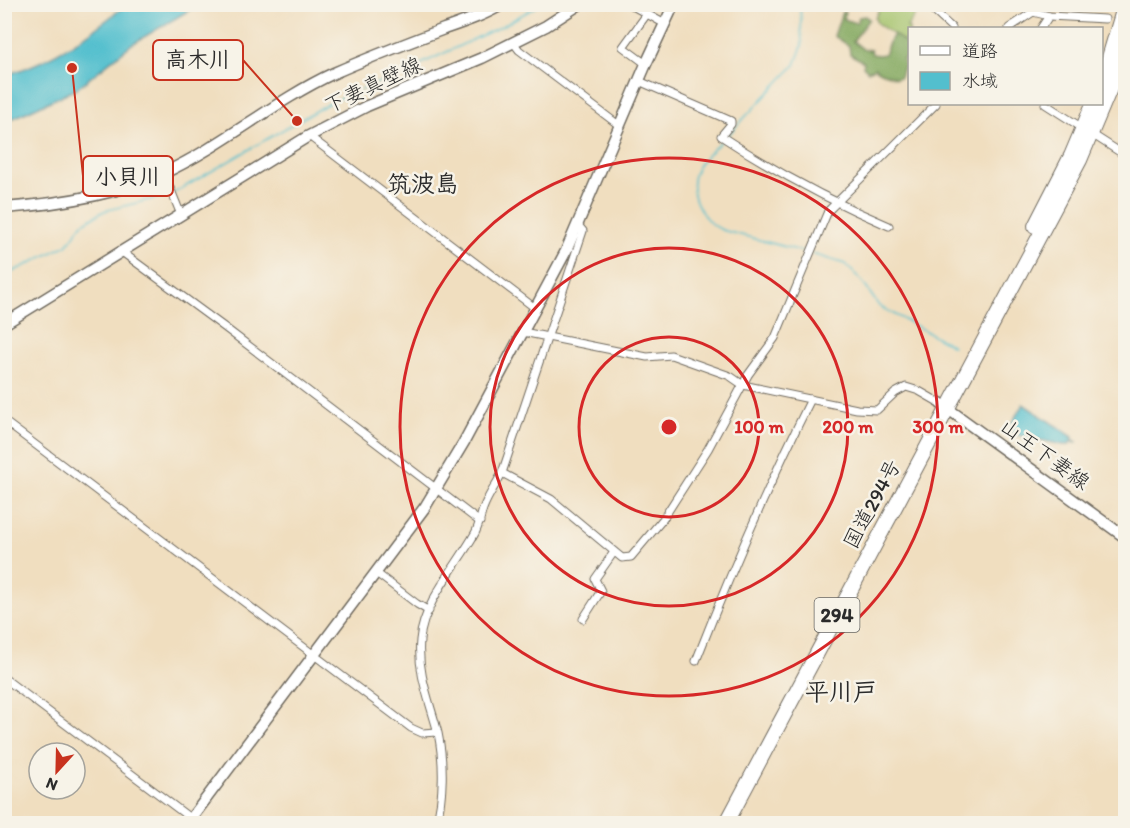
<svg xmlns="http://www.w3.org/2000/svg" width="1130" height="828" font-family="Itim,'Klee One',sans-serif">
<rect width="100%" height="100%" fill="#f7f3e8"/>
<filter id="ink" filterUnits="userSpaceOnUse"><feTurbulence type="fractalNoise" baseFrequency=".0167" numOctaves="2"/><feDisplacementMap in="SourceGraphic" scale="12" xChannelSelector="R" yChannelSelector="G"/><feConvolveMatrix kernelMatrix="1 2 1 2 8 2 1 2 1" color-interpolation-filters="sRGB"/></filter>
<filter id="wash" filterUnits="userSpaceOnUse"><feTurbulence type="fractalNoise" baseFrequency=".008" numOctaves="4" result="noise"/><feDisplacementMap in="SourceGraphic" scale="24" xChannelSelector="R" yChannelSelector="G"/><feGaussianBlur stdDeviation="1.35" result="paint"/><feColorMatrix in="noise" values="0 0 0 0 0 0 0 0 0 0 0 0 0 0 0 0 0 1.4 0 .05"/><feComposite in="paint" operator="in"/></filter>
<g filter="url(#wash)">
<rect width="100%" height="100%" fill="#f0debf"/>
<path fill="#a4c26a" stroke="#68764a" stroke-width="1.5" d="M881 5C895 5 907 4 916 14L907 27 909 29V46L877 23 875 18Z"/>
<path fill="#83a85e" stroke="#576a44" stroke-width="1.5" d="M842 12H845L844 19 856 23 859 17 865 16 869 19 853 41 863 49 871 50 872 54 879 55 884 54 893 34 909 45V55L903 59 904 64 900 77 896 78C889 74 881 74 875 68L868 71 863 66 864 62 850 54 849 46 834 36Z"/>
<g fill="#53bfce" stroke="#3f757c" stroke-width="1.5">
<path d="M127 4 198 5 132 44 76 89 5 122V69L12 73C56 59 91 33 127 4Z"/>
<path d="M1023 404 1073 437 1072 439 1077 442 1076 443 1071 441 1069 445H1063L1012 434V431H1007Z"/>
</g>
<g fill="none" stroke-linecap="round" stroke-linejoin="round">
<g stroke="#53bfce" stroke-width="1.5">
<path d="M727 136 795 65 802 46 800 4"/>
<path d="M721 141C713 150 701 159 696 170 686 191 701 221 722 230L808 253"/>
<path d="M174 193 329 103 402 73 504 25 541 4"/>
<path d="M812 254 845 264 861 280 879 306 953 346"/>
<path d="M4 276 67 245 83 223 104 211 169 195"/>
</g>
</g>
</g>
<g filter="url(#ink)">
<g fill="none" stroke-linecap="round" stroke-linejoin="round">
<g stroke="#706a5f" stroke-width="9">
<g id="street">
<path d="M629 4 665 24"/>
<path d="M926 4 952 28"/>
<path d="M1028 4 1033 12 1039 4"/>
<path d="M1009 28 1033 12 1049 16 1105 19"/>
<path d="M1041 28 1049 16"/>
<path d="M513 42 519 50 620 126"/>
<path d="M646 64 623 47 647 14"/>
<path d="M639 81 731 121V124L721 136C774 171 830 201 889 226"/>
<path d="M1045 104 1126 156"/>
<path d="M309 136 535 308"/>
<path d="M164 173 181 215"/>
<path d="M122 252 224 327 480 522"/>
<path d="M523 332 647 357 671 355 730 376 743 385 857 409 877 410 895 393 906 387 919 391 940 403"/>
<path d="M4 421 411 728 422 733 437 732"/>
<path d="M502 473 551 499 622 558 631 557 663 519 708 449 748 375 775 338 828 211 936 104"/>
<path d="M375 572 417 604 429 611"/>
<path d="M583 619 601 591 595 579 614 552"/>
<path d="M696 661C731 572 768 485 811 399"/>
<path d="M4 678 198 824"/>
<path d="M436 824C444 796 444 762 438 733 430 702 417 673 420 640 423 603 456 567 474 535 479 527 480 518 483 509 487 497 496 485 502 473L583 231 577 224"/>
</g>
</g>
<g stroke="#706a5f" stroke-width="13">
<g id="secondary">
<path d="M4 208C58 204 116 195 164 173 224 145 274 101 334 73 370 57 407 43 444 29 464 22 485 15 503 4"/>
<path d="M4 324 307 137 367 106 482 58 546 26 580 4"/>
<path d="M940 403 1126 538"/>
<path d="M187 824 425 507 464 442 566 251 646 64 674 4"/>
</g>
</g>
<g stroke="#706a5f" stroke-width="16">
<g id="highway">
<path d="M1102 81 1125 4"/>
<path d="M1035 226 1071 156 1093 104"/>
<path d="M726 824 1080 160 1112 84 1126 39"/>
</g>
</g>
<use href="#street" stroke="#fff" stroke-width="7"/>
<use href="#secondary" stroke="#fff" stroke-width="10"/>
<use href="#highway" stroke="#fff" stroke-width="14"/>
</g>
</g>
<g fill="none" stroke="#d62828" stroke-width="3">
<circle cx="669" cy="427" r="90"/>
<circle cx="669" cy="427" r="179"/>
<circle cx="669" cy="427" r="269"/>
</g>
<g text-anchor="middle" stroke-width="5" stroke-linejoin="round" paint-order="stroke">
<rect fill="#f7f3e8" stroke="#686764" stroke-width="1.5" x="814.5" y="598" width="45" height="34" rx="4.5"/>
<g font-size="20" font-weight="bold" fill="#2b2b2b">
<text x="837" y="622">294</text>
</g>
<g font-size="21" fill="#2b2b2b" stroke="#f7f3e8">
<text transform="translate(373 85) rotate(-25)" y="7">下妻真壁線</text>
<text transform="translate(1045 454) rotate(36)" y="7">山王下妻線</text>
<text transform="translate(872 504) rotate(-62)" y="7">国道294号</text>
</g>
<g font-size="24" font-weight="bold" fill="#2b2b2b" stroke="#f7f3e8">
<text x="423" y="192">筑波島</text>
<text x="841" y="700">平川戸</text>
</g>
</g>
<circle cx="669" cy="427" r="9" fill="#d62828" stroke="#f7f3e8" stroke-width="3"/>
<g font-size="18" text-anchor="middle" font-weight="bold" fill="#d62828" stroke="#f7f3e8" stroke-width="5" stroke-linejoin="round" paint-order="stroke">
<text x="759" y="433">100 m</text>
<text x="848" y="433">200 m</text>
<text x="938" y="433">300 m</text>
</g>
<path fill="none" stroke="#c8321e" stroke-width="2" d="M297 121L243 60M72 68L83 176"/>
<g fill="#c8321e" stroke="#f7f3e8" stroke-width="2">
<circle cx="297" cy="121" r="6"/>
<circle cx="72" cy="68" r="6"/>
</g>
<g fill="#f7f3e8" stroke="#c8321e" stroke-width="2">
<rect x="153" y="40" width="90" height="40" rx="6"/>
<rect x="83" y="156" width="90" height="40" rx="6"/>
</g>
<g font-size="22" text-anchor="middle" font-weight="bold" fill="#2b2b2b">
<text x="198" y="67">高木川</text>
<text x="128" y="184">小貝川</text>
</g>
<rect width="1130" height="828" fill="none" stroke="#f7f3e8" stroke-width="24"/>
<rect x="908" y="27" width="195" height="78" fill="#f7f3e8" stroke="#a5a39c" stroke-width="1.5"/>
<rect x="920" y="46" width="30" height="9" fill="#ffffff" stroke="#a5a39c" stroke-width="1.5"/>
<text x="962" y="57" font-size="18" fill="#2b2b2b">道路</text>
<rect x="920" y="72" width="30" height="18" fill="#53bfce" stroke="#a5a39c" stroke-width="1.5"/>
<text x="962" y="87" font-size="18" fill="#2b2b2b">水域</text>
<g transform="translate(57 771) rotate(202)"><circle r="28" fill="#f7f3e8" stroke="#a5a39c" stroke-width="1.5"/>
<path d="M0-4.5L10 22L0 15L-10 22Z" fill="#c8321e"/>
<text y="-9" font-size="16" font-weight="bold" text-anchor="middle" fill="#2b2b2b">N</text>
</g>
</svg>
